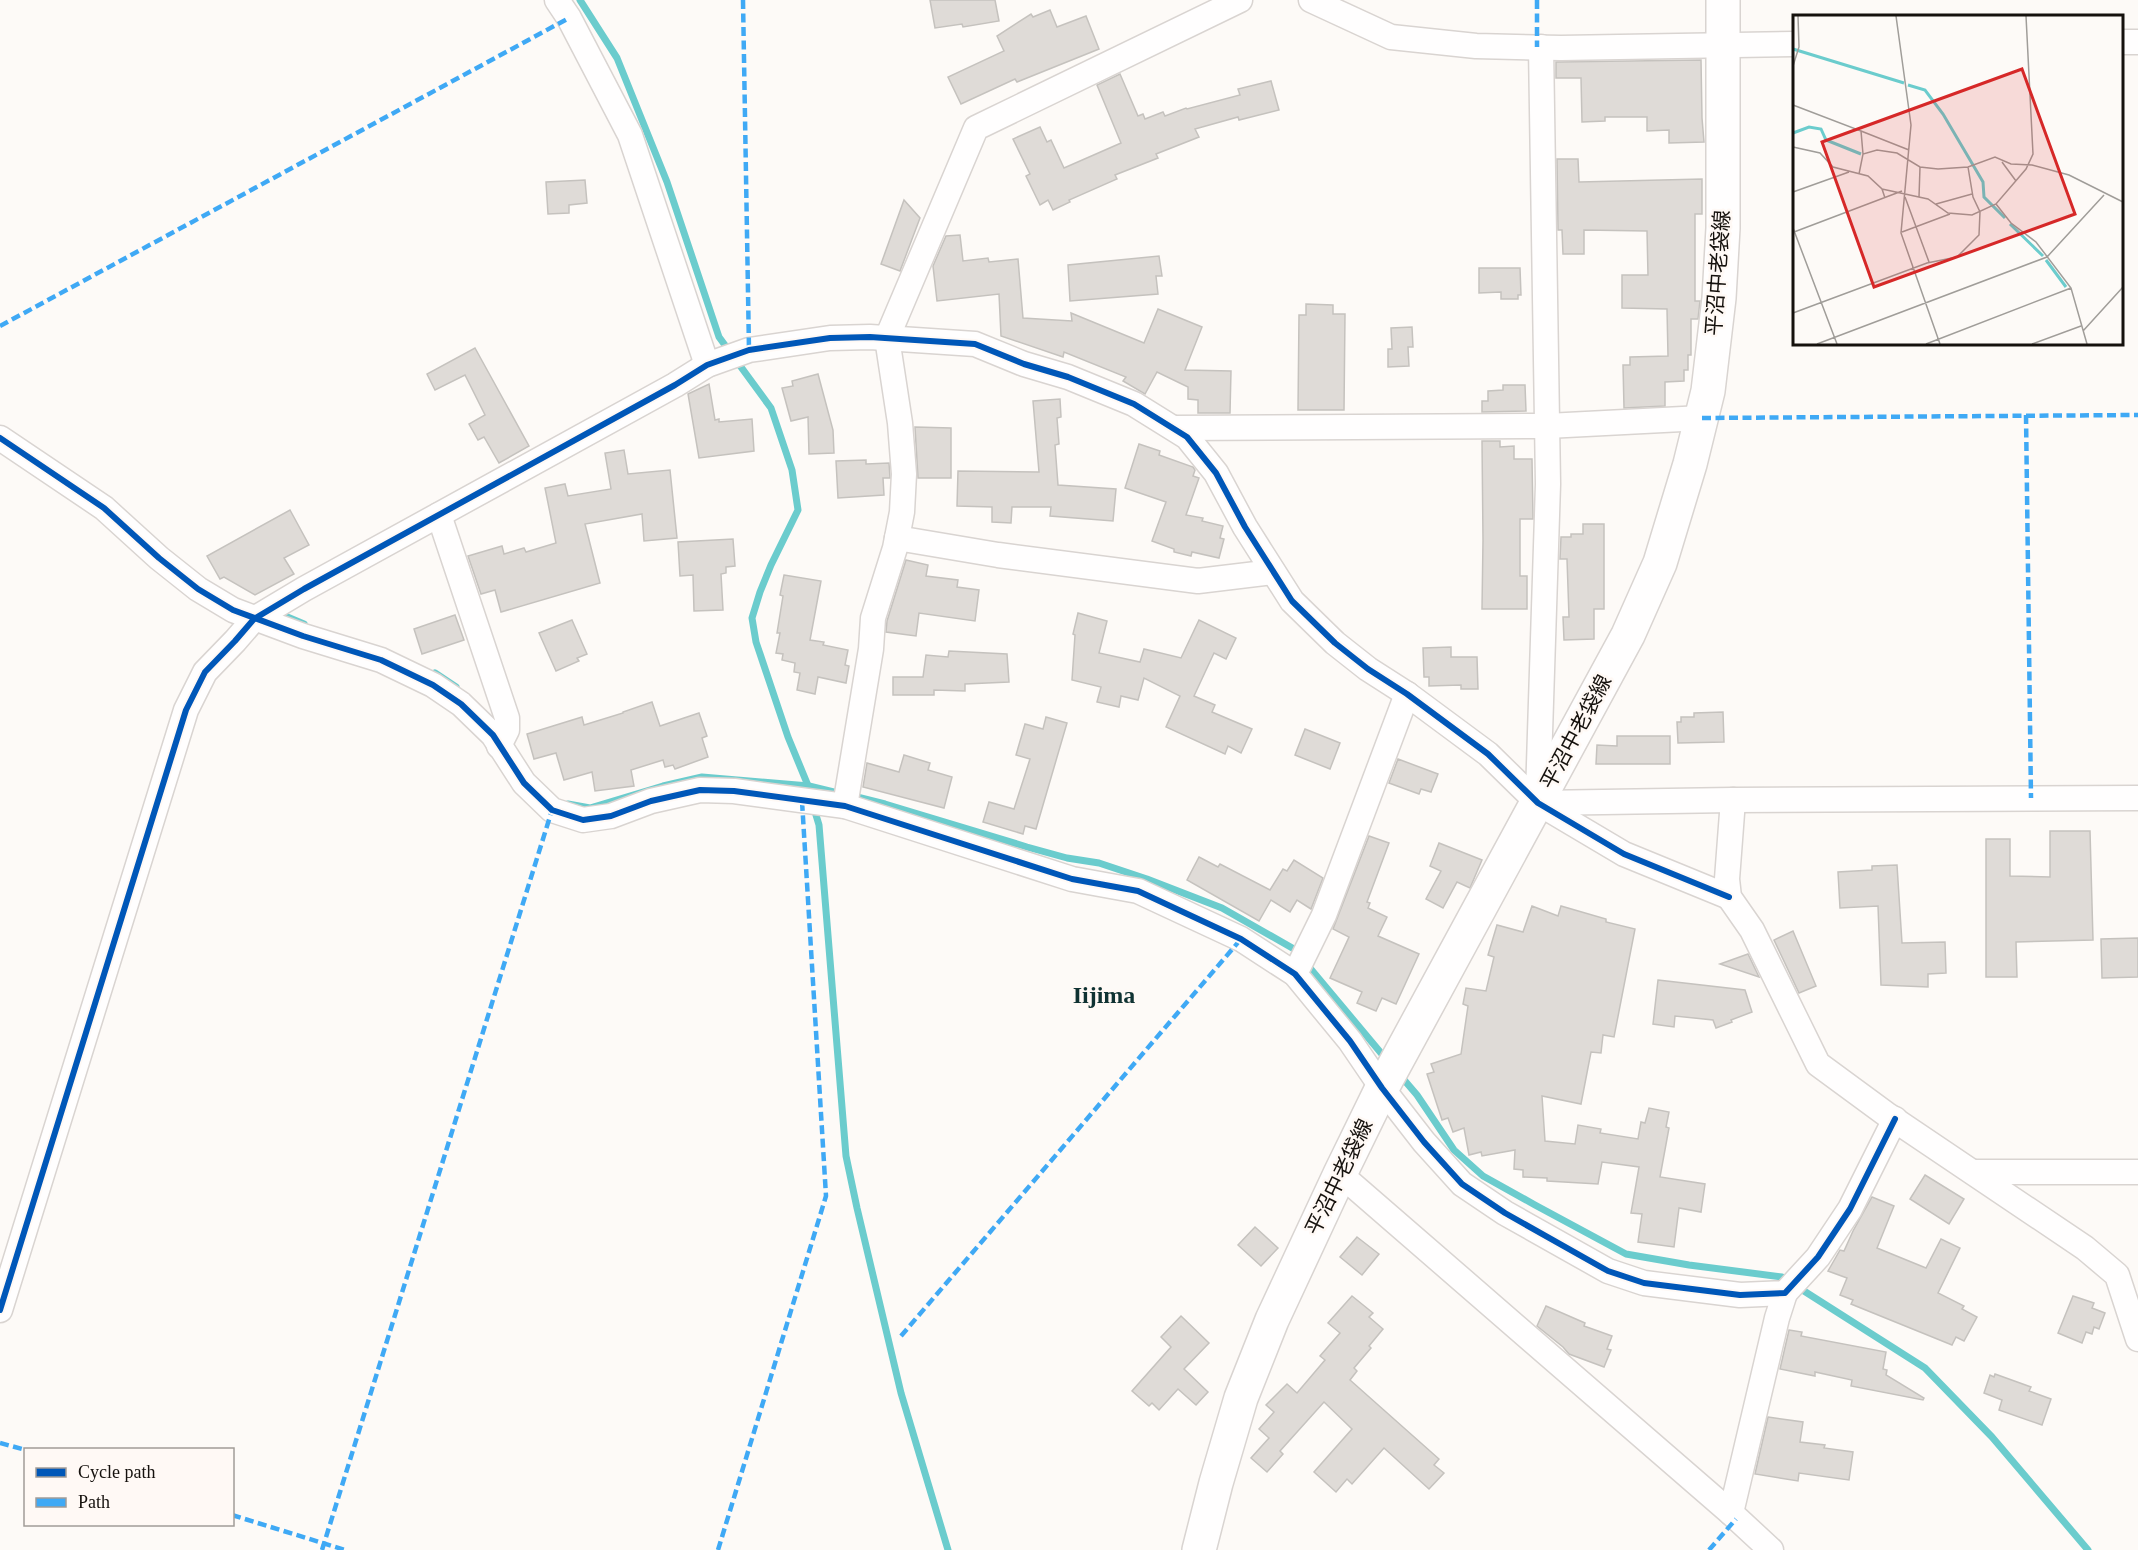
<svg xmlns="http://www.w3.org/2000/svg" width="2138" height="1550" font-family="'Times New Roman','Noto Sans JP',serif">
<rect width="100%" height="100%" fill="#fdfaf7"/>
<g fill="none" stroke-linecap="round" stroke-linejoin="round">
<g stroke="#6bcccd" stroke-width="7">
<path d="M580 0 617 58 667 182 719 337 771 408 792 470 798 510 771 565 760 592 752 618 756 642 788 737 809 788"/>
<path d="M285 616 304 624"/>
<path d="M435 673 456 687"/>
<path d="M853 796 885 804 1027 847 1067 858 1099 863 1147 879 1222 908 1294 949 1386 1059"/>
<path d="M568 804 590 808 663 786 702 777 809 786 842 794"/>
<path d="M813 805 819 825 846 1156 857 1208 901 1393 948 1550"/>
<path d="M1399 1074 1417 1095 1454 1150 1483 1176 1535 1205 1626 1254 1689 1265 1782 1277 1925 1368 1992 1437 2088 1550"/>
</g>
</g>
<g fill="#dfdbd7" stroke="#c5c2be" stroke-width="1.5">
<path d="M930 0H995L999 21 963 27 962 24 935 28Z"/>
<path d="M1050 10 1057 27 1086 16 1099 49 1017 82 1015 79 961 104 948 77 1004 51 997 36 1031 14 1033 17Z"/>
<path d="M1701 60 1702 118 1704 142 1669 143V130L1647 131V117H1605V121L1582 122 1581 78H1556V62Z"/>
<path d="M1120 74 1138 116 1143 114 1145 119 1163 112 1165 116 1186 108 1187 109 1240 95 1238 89 1271 81 1279 110 1239 120 1238 117 1195 129 1199 137 1156 154 1158 158 1115 175 1117 179 1069 200 1070 202 1053 210 1048 200 1040 205 1026 176 1030 174 1013 139 1040 127 1047 142 1051 140 1064 168 1121 143 1097 85Z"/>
<path d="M1557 159H1578L1579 182 1702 179V214H1695V301H1700L1698 319H1691V355H1688V370H1684V381L1665 382V406L1624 408 1623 365H1630V357L1668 356 1667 309 1622 308V275H1648L1647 231 1584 230V254H1563L1562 230H1558Z"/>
<path d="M585 180 587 203 569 205V213L548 214 546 182Z"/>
<path d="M904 200 920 218 900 271 881 264Z"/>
<path d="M960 235 963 261 988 258 989 262 1018 259 1023 318 1072 321 1071 313 1144 343 1158 309 1202 327 1185 370 1231 371 1230 413H1198V400L1188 399V387L1157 372 1145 394 1123 381 1126 377 1064 352 1063 357 1001 336 999 294 937 301 933 266 946 236Z"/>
<path d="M1159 256 1162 276H1156L1158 294 1070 301 1068 265Z"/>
<path d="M1479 268H1520L1521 295H1518V299H1501V292L1479 293Z"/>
<path d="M1306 304 1333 305V314H1345L1344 410H1298L1299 315H1306Z"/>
<path d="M1412 327 1413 347H1408L1409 366 1388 367V349H1392L1391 328Z"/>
<path d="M475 348 529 446 499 463 484 437 478 440 469 424 485 415 465 375 435 390 427 374Z"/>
<path d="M818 374 833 430 834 453 809 454 808 417 791 421 782 388 793 386 792 381Z"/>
<path d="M709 384 715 420 719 419V422L752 419 754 451 699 458 688 394Z"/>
<path d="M1503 385H1525L1526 411 1482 412V401H1488V391L1503 390Z"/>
<path d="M1060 399 1061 417 1057 418 1059 444 1055 445 1058 485 1116 489 1113 521 1050 516 1051 507H1012L1011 523 992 522V507L957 506 958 471 1039 472 1033 401Z"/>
<path d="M915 427 951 428V478H918Z"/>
<path d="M1482 441H1500V447L1514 446V459H1532L1533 519H1520V576H1527V609H1482L1483 540Z"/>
<path d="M1139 444 1160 451 1159 455 1193 467 1195 470 1193 476 1199 478 1186 515 1203 518 1202 521 1223 526 1220 538 1224 539 1219 558 1192 552 1191 556 1174 552V549L1152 541 1166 502 1125 488Z"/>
<path d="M624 450 628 474 670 470 677 538 644 541 642 514 585 524 600 583 501 612 495 590 481 594 468 556 502 546 504 554 524 548 526 552 556 543 545 488 565 484 568 496 611 489 605 453Z"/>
<path d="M866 460V464L889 463 890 478H883L884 495 838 498 836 461Z"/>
<path d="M290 510 309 545 284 558 294 574 255 595 224 577 220 579 207 556Z"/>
<path d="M1583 524H1604V609H1594V639L1564 640 1563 617H1569L1567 559H1560L1561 537H1571V534H1583Z"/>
<path d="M733 539 735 566 726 567V573L721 574 723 610 694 611 693 575 680 576 678 542Z"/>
<path d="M906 560 928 565 926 576 958 580 957 587 979 590 975 621 919 613 916 636 886 632 887 621Z"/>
<path d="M784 575 821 581 810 640 824 642 823 645 848 650 845 665 849 666 846 683 818 677 815 694 797 690 800 673 794 672 795 663 782 660 783 654 776 653 780 633H777L783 596 780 595Z"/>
<path d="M1078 613 1107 621 1099 653 1140 662 1144 649 1181 658 1199 620 1236 638 1226 659 1214 653 1194 696 1215 705 1212 712 1252 729 1241 753 1228 746 1225 754 1166 727 1180 696 1144 678 1138 700 1121 696 1119 707 1097 702 1101 687 1072 680 1075 635 1073 634Z"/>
<path d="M455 615 464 640 422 654 414 629Z"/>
<path d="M572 620 587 654 577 658 579 661 556 671 539 633Z"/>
<path d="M1451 647V657H1477L1478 689H1461V685L1429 686V677H1424L1423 648Z"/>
<path d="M949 651 1007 654 1009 682 965 684V691L934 690V695H893V677H923L926 655 948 657Z"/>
<path d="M652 702 660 726 699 713 707 736 702 738 708 757 675 769 673 765 665 767 663 760 631 770 634 786 595 791 592 772 564 780 556 753 534 759 527 734 582 717 584 725 623 713V712Z"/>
<path d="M1723 712 1724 742 1678 743 1677 722H1681V717H1694V713Z"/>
<path d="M1046 717 1067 723 1036 829 1025 826 1023 834 983 822 989 802 1014 809 1030 759 1016 755 1025 724 1043 729Z"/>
<path d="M1305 729 1340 743 1330 769 1295 755Z"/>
<path d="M1617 736H1670V764H1596L1597 745 1617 746Z"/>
<path d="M904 755 930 763 928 770 952 777 944 808 863 787 867 763 899 772Z"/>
<path d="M1398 759 1438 774 1431 792 1421 789 1419 794 1389 783Z"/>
<path d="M2050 831H2090L2093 940 2016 942 2017 977H1986V839H2010V876L2050 877Z"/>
<path d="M1369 836 1389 843 1367 902 1370 903 1368 908 1387 917 1378 936 1419 954 1396 1004 1382 998 1376 1011 1357 1003 1362 992 1330 978 1349 937 1333 929Z"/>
<path d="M1439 843 1482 860 1470 888 1457 882 1443 908 1426 899 1441 871 1430 866Z"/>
<path d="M1199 857 1218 867 1220 864 1270 890 1283 869 1287 871 1294 860 1323 878 1311 909 1297 900 1290 912 1271 900 1259 921 1187 880Z"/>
<path d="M1897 865 1902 943 1945 942 1946 973 1928 974V987L1881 985 1878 906 1840 908 1838 872 1872 870V866Z"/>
<path d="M1532 906 1558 916 1561 906 1606 919V922L1635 929 1614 1037 1603 1035 1601 1053 1591 1052 1581 1104 1542 1096 1545 1141 1575 1144 1578 1125 1601 1129 1600 1133 1638 1139 1641 1122 1645 1123 1649 1108 1669 1112 1666 1127 1669 1128 1660 1177 1705 1184 1701 1212 1679 1208 1674 1247 1638 1242 1642 1214 1631 1213 1639 1167 1602 1162 1598 1184 1547 1181V1178L1523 1177V1170L1514 1169 1515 1150 1482 1156 1481 1152 1469 1155 1464 1128 1453 1132 1448 1118 1442 1120 1427 1074 1434 1072 1431 1064 1461 1054 1468 1006 1463 1004 1466 988 1486 991 1494 957 1488 955 1497 925 1523 932Z"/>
<path d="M1793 931 1816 986 1799 993 1774 940Z"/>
<path d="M2138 938V977L2102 978 2101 939Z"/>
<path d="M1748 954 1759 977 1720 964Z"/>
<path d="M1658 980 1745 990 1752 1012 1731 1020 1732 1022 1716 1028 1713 1020 1675 1016 1674 1027 1653 1024Z"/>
<path d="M1925 1175 1964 1199 1949 1224 1910 1199Z"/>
<path d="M1872 1197 1894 1206 1877 1248 1926 1268 1941 1239 1960 1248 1938 1293 1964 1306 1962 1309 1977 1317 1964 1341 1956 1337 1952 1345 1851 1304 1853 1300 1840 1295 1847 1278 1828 1271 1840 1250 1844 1251 1853 1231Z"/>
<path d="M1255 1227 1278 1248 1261 1266 1238 1245Z"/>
<path d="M1357 1237 1379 1254 1362 1275 1340 1257Z"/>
<path d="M1352 1296 1373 1313 1369 1317 1383 1329 1369 1346 1371 1348 1354 1368 1357 1371 1350 1380 1439 1459 1434 1465 1444 1473 1429 1489 1384 1448 1352 1484 1347 1479 1336 1492 1314 1472 1352 1429 1324 1402 1280 1451 1283 1454 1267 1472 1251 1458 1269 1438 1259 1429 1274 1412 1266 1405 1287 1384 1297 1393 1325 1360 1320 1356 1340 1333 1328 1323Z"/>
<path d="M2073 1296 2094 1303 2092 1308 2105 1313 2099 1329 2094 1327 2092 1334 2086 1332 2082 1343 2058 1333Z"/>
<path d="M1546 1306 1585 1323 1584 1326 1612 1336 1607 1349 1611 1350 1604 1367 1569 1354 1563 1347 1537 1326Z"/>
<path d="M1181 1316 1209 1343 1184 1369 1208 1392 1196 1405 1178 1389 1159 1410 1152 1403 1149 1406 1132 1391 1171 1347 1161 1337Z"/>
<path d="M1789 1330 1802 1332 1801 1336 1886 1352 1883 1369 1887 1370 1886 1375 1924 1398 1923 1400 1851 1386 1852 1380 1815 1372V1376L1780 1369Z"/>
<path d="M1995 1374 2031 1387 2029 1391 2051 1399 2042 1425 1999 1410 2002 1400 1984 1393 1990 1375 1994 1377Z"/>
<path d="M1768 1417 1803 1422 1800 1442 1825 1445 1824 1448 1853 1452 1849 1480 1799 1473 1798 1481 1755 1474Z"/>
</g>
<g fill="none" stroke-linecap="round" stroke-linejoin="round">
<g stroke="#d9d4d1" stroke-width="27">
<g id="street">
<path d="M557 0 569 18 630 135 707 365"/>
<path d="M1311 0 1391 37 1476 46 1561 48 1794 44"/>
<path d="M2122 42H2138"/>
<path d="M1174 428 1547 426 1702 418"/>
<path d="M0 438 104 508 159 558 198 589 233 610 303 636 381 660 433 685 461 704 493 735 524 783 552 810 583 820 611 816 651 801 700 790 734 791 845 806 1072 879 1138 891 1241 939 1295 974 1350 1041 1382 1088 1424 1142 1462 1184 1505 1213 1608 1271 1644 1283 1740 1295 1785 1293 1818 1257 1850 1209 1895 1119"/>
<path d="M439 515 507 718V730L499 746"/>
<path d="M897 538 998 555 1198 581 1273 572"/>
<path d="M1538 795 1548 484 1541 47"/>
<path d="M1733 800 1727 879 1729 897 1752 930 1818 1064 1886 1114 2085 1248 2117 1275 2138 1339"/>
<path d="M1538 803 1733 800 2138 798"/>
<path d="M845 806 871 649 873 618 895 548 902 512 904 474 900 423 887 338 976 128 1240 0"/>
<path d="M1295 974 1324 915 1407 694"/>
<path d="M1973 1172H2138"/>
<path d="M1340 1174 1731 1513"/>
<path d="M0 1310 186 710 205 672 235 641 254 619 304 589 675 385 707 365 749 350 830 338 870 337 975 344 1024 364 1068 377 1134 404 1187 437 1216 473 1245 527 1292 601 1335 643 1368 669 1407 694 1488 754 1538 803 1624 854 1729 897"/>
<path d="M1771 1550 1731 1513 1777 1318 1785 1293"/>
</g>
</g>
<g stroke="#d9d4d1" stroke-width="36">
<path id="secondary" d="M1199 1550 1216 1483 1241 1398 1272 1320 1340 1174 1382 1088 1628 635 1660 563 1690 464 1708 391 1719 298 1723 228V0"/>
</g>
<use href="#street" stroke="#fffefe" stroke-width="24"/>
<use href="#secondary" stroke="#fffefe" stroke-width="33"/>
<g stroke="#3fa9f5" stroke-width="4.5" stroke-dasharray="9 4.5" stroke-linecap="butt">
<path d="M743 0 749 350"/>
<path d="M1537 0V47"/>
<path d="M0 326 569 18"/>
<path d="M2026 415 2031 798"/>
<path d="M1702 418 2138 415"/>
<path d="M901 1336 1241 939"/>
<path d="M0 1443 26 1450"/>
<path d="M232 1515 345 1550"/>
<path d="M322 1550 552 810"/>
<path d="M718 1550 826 1196 802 801"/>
<path d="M1709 1550 1736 1519"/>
</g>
<g stroke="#fff9f5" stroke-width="10">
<g id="cycleway">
<path d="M0 438 104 508 159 558 198 589 233 610 303 636 381 660 433 685 461 704 493 735 524 783 552 810 583 820 611 816 651 801 700 790 734 791 845 806 1072 879 1138 891 1241 939 1295 974 1350 1041 1382 1088 1424 1142 1462 1184 1505 1213 1608 1271 1644 1283 1740 1295 1785 1293 1818 1257 1850 1209 1895 1119"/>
<path d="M0 1310 186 710 205 672 235 641 254 619 304 589 675 385 707 365 749 350 830 338 870 337 975 344 1024 364 1068 377 1134 404 1187 437 1216 473 1245 527 1292 601 1335 643 1368 669 1407 694 1488 754 1538 803 1624 854 1729 897"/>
</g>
</g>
<use href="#cycleway" stroke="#0057b8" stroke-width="6"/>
</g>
<g text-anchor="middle" stroke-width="5" stroke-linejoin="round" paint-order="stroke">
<g font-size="21" fill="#15110d" stroke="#fff9f5">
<text transform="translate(1718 273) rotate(-86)" y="7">平沼中老袋線</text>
<text transform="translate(1576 732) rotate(-62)" y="7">平沼中老袋線</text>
<text transform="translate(1339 1177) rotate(-64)" y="7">平沼中老袋線</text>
</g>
<g font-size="24" font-weight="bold" fill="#0f3232" stroke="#fff9f5">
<text x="1104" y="1003">Iijima</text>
</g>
</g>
<g transform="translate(1793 15)">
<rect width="330" height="330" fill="#fdfaf7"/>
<path fill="none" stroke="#6bcccd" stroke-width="3" d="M0 34 111 68M115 70 132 75 150 99 190 167 191 182 212 203M0 118 16 112 28 114 33 125 68 139M217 209 250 241M253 245 273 272"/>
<path fill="none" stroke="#a09d99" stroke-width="1.5" d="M103 1 118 110 108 218 147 329M0 51 6 32 5 1M0 90 68 116 70 139M68 116 116 135M0 132 27 138 40 152 75 161 89 174 92 183M209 147 223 166M66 159 70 139 84 135 104 138 127 152 145 154 175 152 202 142 218 149 239 150 276 160 330 187M89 174 135 184 155 198 179 200 203 189 233 154 240 139 233 1M0 177 56 157M112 182 136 247M126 182 127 152M143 189 179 179M203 189 218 208 243 227 278 273 294 329M0 213 44 329M1 217 109 176M109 217 157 199M0 298 134 248 164 242 186 220 187 197 180 182 175 152M290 316 330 272M24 329 254 242 311 180M133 329 278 273M239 329 288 311"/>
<path fill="#d62828" fill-opacity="0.15" stroke="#d62828" stroke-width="3" d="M229 54 282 199 81 272 29 127Z"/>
<rect width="330" height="330" fill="none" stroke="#15110d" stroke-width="3"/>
</g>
<rect x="24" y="1448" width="210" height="78" fill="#fff9f5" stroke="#a19c98" stroke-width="1.5"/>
<rect x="36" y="1468" width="30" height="9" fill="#0057b8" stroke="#a19c98" stroke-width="1.5"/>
<text x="78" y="1478" font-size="18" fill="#15110d">Cycle path</text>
<rect x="36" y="1498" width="30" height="9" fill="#3fa9f5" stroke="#a19c98" stroke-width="1.5"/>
<text x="78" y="1508" font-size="18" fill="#15110d">Path</text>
</svg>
